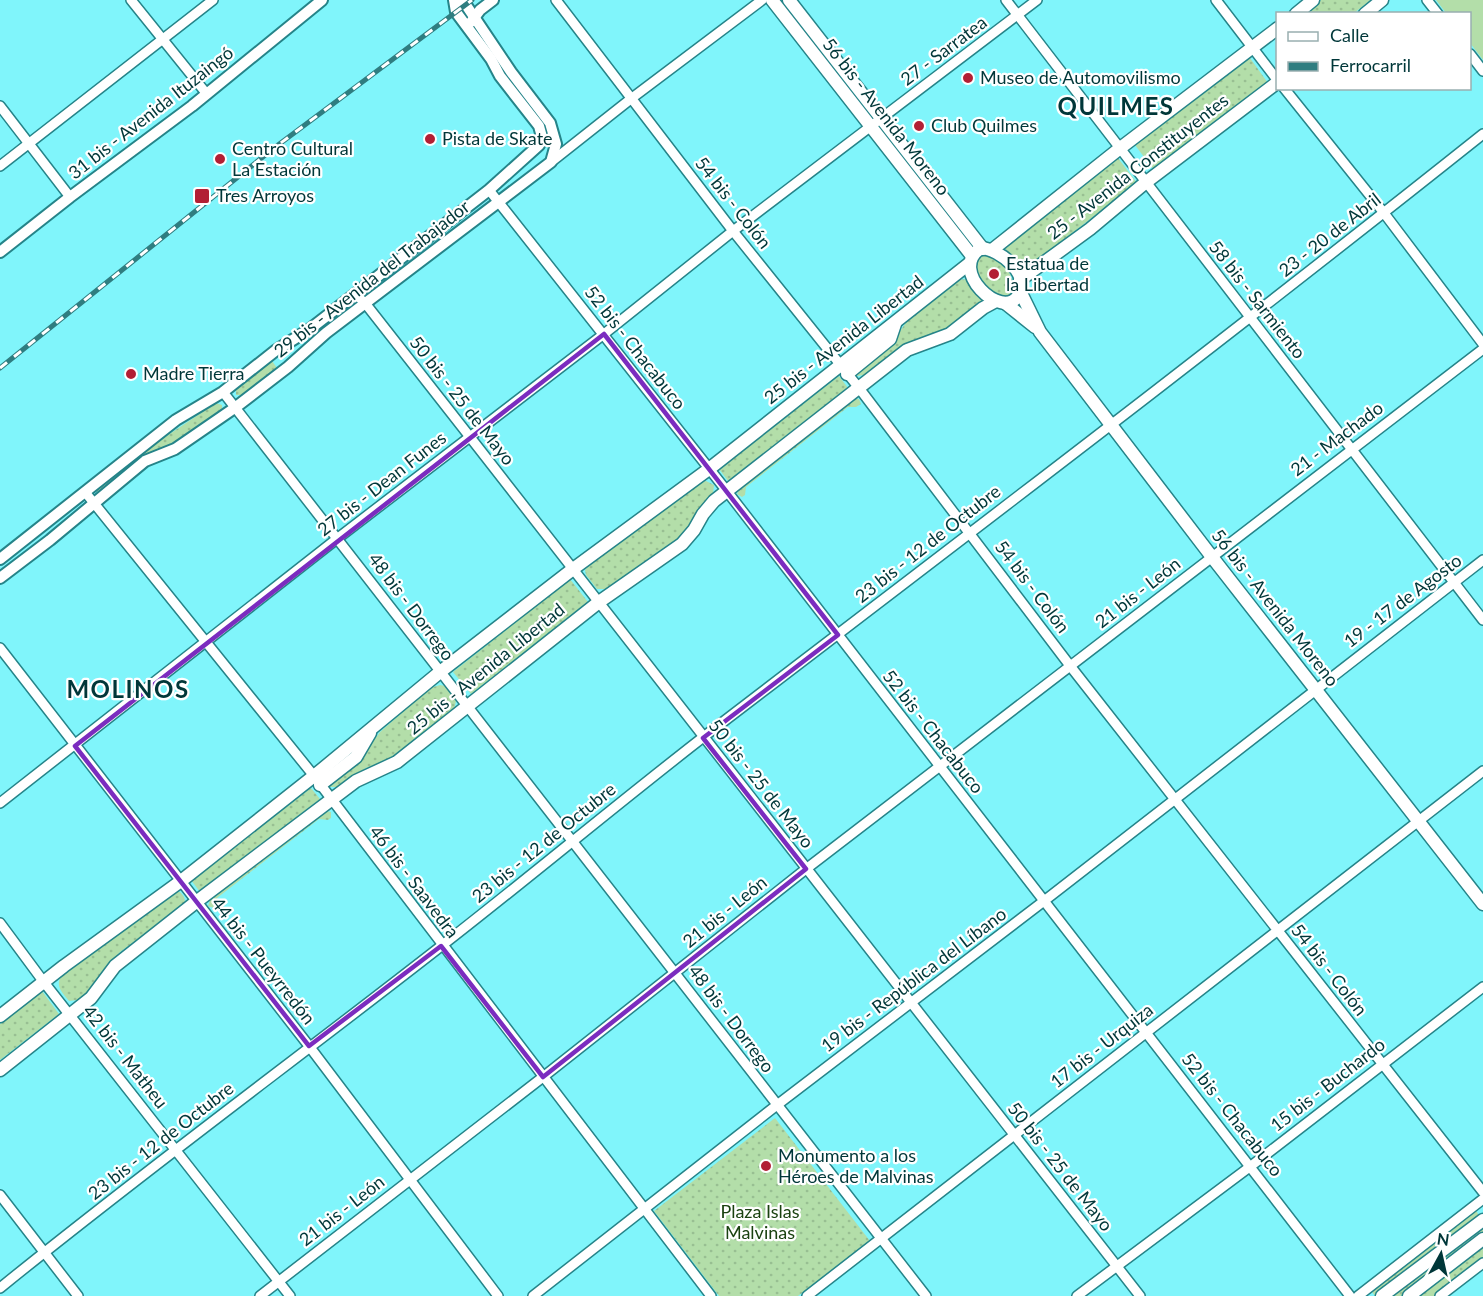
<svg xmlns="http://www.w3.org/2000/svg" width="1483" height="1296" font-family="Lato,sans-serif">
<defs>
<pattern id="grass-dots" width="8" height="8" patternUnits="userSpaceOnUse" patternTransform="scale(1.5)"><rect width="8" height="8" fill="#b3dea9"/><path d="M2 2h.1M6 6h.1" fill="none" stroke="#98bf92" stroke-width="1.8" stroke-linecap="round"/></pattern>
</defs>
<rect width="100%" height="100%" fill="#80f5fb"/>
<g fill="url(#grass-dots)">
<path d="M1321 0H1371L1354 13 1304 14Z"/>
<path d="M1250 58 1268 83 1153 169 1135 145Z"/>
<path d="M1118 158 1137 183 1023 271 1004 247Z"/>
<path d="M983 253C1001 255 1017 276 1012 294 998 301 981 284 977 271 975 266 977 262 977 256Z"/>
<path d="M967 279 981 297 982 302 948 328 913 341 898 349 864 375 857 376 855 373 894 340 907 321 957 280Z"/>
<path d="M272 361 277 368 242 395H236V389Z"/>
<path d="M839 376 848 388 728 481 719 469Z"/>
<path d="M855 398 859 399 861 404 856 407H848L746 487 745 495 742 497 737 494 740 488Z"/>
<path d="M216 403 222 405V410L184 438 144 455 98 492 96 491 159 441Z"/>
<path d="M706 481 714 485 713 494 702 505 682 536 606 589H597L586 575 585 570 588 566 701 482Z"/>
<path d="M570 579 588 602 471 694 453 672Z"/>
<path d="M440 685 445 686 456 701 454 710 397 757 366 768 337 787H329L328 784 366 751 380 732 430 688Z"/>
<path d="M311 788 320 799 200 892 191 880Z"/>
<path d="M326 811 331 812V818L328 820 319 819 217 898 216 907 214 908 208 906 210 900Z"/>
<path d="M176 892H180C185 897 186 900 184 906L120 952 88 993 78 1000 69 1001C63 993 55 987 61 976Z"/>
<path d="M42 991 59 1014 0 1060V1024Z"/>
<path d="M775 1118 870 1241 798 1296H719L654 1211Z"/>
<path d="M1475 1209 1480 1217 1375 1296 1372 1292Z"/>
<path d="M1483 1224V1232L1401 1296H1391Z"/>
<path d="M1483 1247V1260L1437 1296H1418Z"/>
</g>
<path fill="#b3dea9" d="M1436 0H1483V60L1470 43V14L1446 13Z"/>
<g fill="none" stroke-linecap="round" stroke-linejoin="round">
<g stroke="#258489" stroke-width="12">
<g id="minor">
<path d="M131 0 206 93"/>
<path d="M556 0 733 231 859 388 1071 667 1483 1192"/>
<path d="M1006 0 1483 620"/>
<path d="M1216 0 1278 81"/>
<path d="M1427 0 1438 14"/>
<path d="M1470 54 1483 71"/>
<path d="M1284 88 1384 213 1483 344"/>
<path d="M0 106 70 197"/>
<path d="M551 162 632 98 762 0"/>
<path d="M0 166 213 0"/>
<path d="M489 190 726 490 1350 1296"/>
<path d="M355 294 365 303 470 437 1140 1296"/>
<path d="M223 392 926 1296"/>
<path d="M85 492 314 776 711 1296"/>
<path d="M0 648 309 1046 498 1296"/>
<path d="M0 803 338 538 604 334 733 231 1037 0"/>
<path d="M0 923 43 981 290 1296"/>
<path d="M0 1195 78 1296"/>
<path d="M0 1288C144 1171 294 1061 440 947 530 877 617 804 706 735 966 536 1227 338 1483 134"/>
<path d="M260 1296 543 1077 806 869 1483 349"/>
<path d="M533 1296 777 1105 1044 901 1483 560"/>
<path d="M807 1296 1483 771"/>
<path d="M1077 1296 1251 1166 1483 987"/>
<path d="M1358 1296 1483 1199"/>
<path d="M1440 1296 1483 1263"/>
</g>
</g>
<g stroke="#258489" stroke-width="14">
<g id="tertiary">
<path d="M471 22 480 10 493 0"/>
<path d="M0 252 70 197 192 106 322 0"/>
<path d="M0 559 176 420 223 392 275 351 310 329 489 190 539 145 542 137 539 126 500 76 491 59 456 12 454 0"/>
<path d="M0 578 50 540 145 461 175 449 236 407 288 367 326 333 551 162 556 144 550 123 511 72 466 5 457 0"/>
</g>
</g>
<g stroke="#258489" stroke-width="15">
<g id="secondary">
<path d="M772 0 972 256"/>
<path d="M789 0 983 249"/>
<path d="M1296 14 1313 0"/>
<path d="M1365 14 1382 0"/>
<path d="M981 248C1000 249 1032 275 1018 296 1002 321 947 270 981 248Z"/>
<path d="M992 250 1119 149 1278 28"/>
<path d="M1020 280 1090 229 1145 183 1278 82"/>
<path d="M1020 291 1040 332 1212 557 1483 904"/>
<path d="M1005 303 1035 327"/>
<path d="M847 374 890 339 895 324"/>
<path d="M320 785 356 757 370 733"/>
<path d="M0 1016 64 966 181 881 314 776 440 672 573 569 709 469 970 263"/>
<path d="M0 1070 91 998 115 966 196 902 356 781 397 762 599 602 682 544 694 530 703 514 714 501 907 350 950 334 983 308 996 301"/>
<path d="M1382 1296 1483 1220"/>
<path d="M1409 1296 1483 1239"/>
</g>
</g>
<use href="#minor" stroke="#fff" stroke-width="9"/>
<use href="#tertiary" stroke="#fff" stroke-width="10"/>
<use href="#secondary" stroke="#fff" stroke-width="12"/>
<g stroke="#2f7d80" stroke-width="5">
<path id="rail" d="M0 368 274 148 472 0"/>
</g>
<use href="#rail" stroke="#fff" stroke-width="3" stroke-dasharray="9" stroke-linecap="butt"/>
</g>
<path fill="none" stroke="#7b2cbf" stroke-width="4.5" stroke-linejoin="round" d="M604 334 838 635 703 738 806 869 543 1077 441 946 309 1046 75 746Z"/>
<g fill="#b21f34" stroke="#fff" stroke-width="2">
<circle cx="968" cy="78" r="6"/>
<circle cx="919" cy="126" r="6"/>
<circle cx="430" cy="139" r="6"/>
<circle cx="220" cy="159" r="6"/>
<rect x="194" y="188" width="16" height="16" rx="3"/>
<circle cx="994" cy="274" r="6"/>
<circle cx="131" cy="374" r="6"/>
<circle cx="766" cy="1166" r="6"/>
</g>
<g text-anchor="middle" stroke-width="4.5" stroke-linejoin="round" paint-order="stroke">
<g font-size="18" fill="#003739" stroke="#fff">
<text transform="translate(944 51) rotate(-37)" y="6">27 - Sarratea</text>
<text transform="translate(151 113) rotate(-38)" y="6">31 bis - Avenida Ituzaingó</text>
<text transform="translate(886 117) rotate(52)" y="6">56 bis - Avenida Moreno</text>
<text transform="translate(1138 167) rotate(-38)" y="6">25 - Avenida Constituyentes</text>
<text transform="translate(733 203) rotate(52)" y="6">54 bis - Colón</text>
<text transform="translate(1330 235) rotate(-38)" y="6">23 - 20 de Abril</text>
<text transform="translate(372 279) rotate(-38)" y="6">29 bis - Avenida del Trabajador</text>
<text transform="translate(1257 300) rotate(52)" y="6">58 bis - Sarmiento</text>
<text transform="translate(844 340) rotate(-38)" y="6">25 bis - Avenida Libertad</text>
<text transform="translate(635 348) rotate(52)" y="6">52 bis - Chacabuco</text>
<text transform="translate(462 401) rotate(52)" y="6">50 bis - 25 de Mayo</text>
<text transform="translate(1337 439) rotate(-37)" y="6">21 - Machado</text>
<text transform="translate(382 484) rotate(-38)" y="6">27 bis - Dean Funes</text>
<text transform="translate(928 544) rotate(-38)" y="6">23 bis - 12 de Octubre</text>
<text transform="translate(1032 587) rotate(53)" y="6">54 bis - Colón</text>
<text transform="translate(1138 593) rotate(-38)" y="6">21 bis - León</text>
<text transform="translate(1403 601) rotate(-37)" y="6">19 - 17 de Agosto</text>
<text transform="translate(411 607) rotate(53)" y="6">48 bis - Dorrego</text>
<text transform="translate(1275 608) rotate(52)" y="6">56 bis - Avenida Moreno</text>
<text transform="translate(486 669) rotate(-39)" y="6">25 bis - Avenida Libertad</text>
<text transform="translate(933 732) rotate(52)" y="6">52 bis - Chacabuco</text>
<text transform="translate(761 784) rotate(52)" y="6">50 bis - 25 de Mayo</text>
<text transform="translate(544 843) rotate(-39)" y="6">23 bis - 12 de Octubre</text>
<text transform="translate(414 882) rotate(53)" y="6">46 bis - Saavedra</text>
<text transform="translate(725 912) rotate(-39)" y="6">21 bis - León</text>
<text transform="translate(263 961) rotate(52)" y="6">44 bis - Pueyrredón</text>
<text transform="translate(1329 970) rotate(52)" y="6">54 bis - Colón</text>
<text transform="translate(914 980) rotate(-37)" y="6">19 bis - República del Líbano</text>
<text transform="translate(731 1019) rotate(53)" y="6">48 bis - Dorrego</text>
<text transform="translate(1102 1046) rotate(-38)" y="6">17 bis - Urquiza</text>
<text transform="translate(125 1057) rotate(52)" y="6">42 bis - Matheu</text>
<text transform="translate(1328 1085) rotate(-38)" y="6">15 bis - Buchardo</text>
<text transform="translate(1232 1115) rotate(52)" y="6">52 bis - Chacabuco</text>
<text transform="translate(161 1141) rotate(-38)" y="6">23 bis - 12 de Octubre</text>
<text transform="translate(1060 1167) rotate(52)" y="6">50 bis - 25 de Mayo</text>
<text transform="translate(342 1211) rotate(-38)" y="6">21 bis - León</text>
</g>
<g font-size="18" fill="#003739" stroke="#fff" text-anchor="start">
<text x="980" y="84">Museo de Automovilismo</text>
<text x="931" y="132">Club Quilmes</text>
<text x="442" y="145">Pista de Skate</text>
<text x="232" y="155">Centro Cultural<tspan x="232" dy="21">La Estación</tspan></text>
<text x="216" y="202">Tres Arroyos</text>
<text x="1006" y="270">Estatua de<tspan x="1006" dy="21">la Libertad</tspan></text>
<text x="143" y="380">Madre Tierra</text>
<text x="778" y="1162">Monumento a los<tspan x="778" dy="21">Héroes de Malvinas</tspan></text>
</g>
<g font-size="18" fill="#1a4210" stroke="#fff">
<text x="760" y="1218">Plaza Islas<tspan x="760" dy="21">Malvinas</tspan></text>
</g>
<g font-size="24" font-weight="bold" letter-spacing="1.5" fill="#003739" stroke="#fff">
<text x="1116" y="115">QUILMES</text>
<text x="128" y="698">MOLINOS</text>
</g>
</g>
<rect x="1276" y="12" width="195" height="78" fill="#ffffff" stroke="#99afb0" stroke-width="1.5"/>
<rect x="1288" y="32" width="30" height="9" fill="#ffffff" stroke="#99afb0" stroke-width="1.5"/>
<text x="1330" y="42" font-size="18" fill="#003739">Calle</text>
<rect x="1288" y="62" width="30" height="9" fill="#2f7d80" stroke="#99afb0" stroke-width="1.5"/>
<text x="1330" y="72" font-size="18" fill="#003739">Ferrocarril</text>
<g transform="translate(1441 1254) rotate(8)" stroke="#ffffff" stroke-width="4.5" paint-order="stroke">
<path d="M0-4.5L10 22L0 15L-10 22Z" fill="#003739"/>
<text y="-9" font-size="16" font-weight="bold" text-anchor="middle" fill="#003739">N</text>
</g>
</svg>
